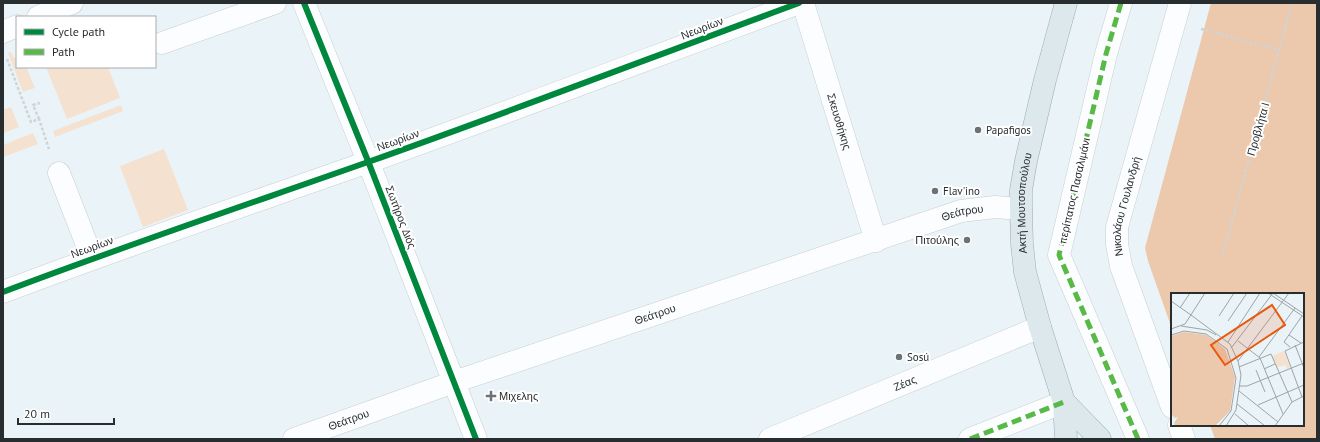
<svg xmlns="http://www.w3.org/2000/svg" width="1320" height="442" font-family="'PT Sans',sans-serif">
<rect width="100%" height="100%" fill="#eaf3f7"/>
<g fill="#f5e1d0">
<path d="M11 52 14 58 17 57V67H26L35 88 23 92 8 53Z"/>
<path d="M46 67H108L120 98 67 119Z"/>
<path d="M121 105 123 111 55 137 53 131Z"/>
<path d="M11 107 19 127 3 133V110Z"/>
<path d="M33 133 38 144 3 157V145Z"/>
<path d="M164 149 188 210 143 227 120 166Z"/>
</g>
<path fill="#ecc8ac" d="M1211 3H1317V439H1215L1210 425H1303V294H1172V329L1148 261 1145 248Z"/>
<g fill="none" stroke-linecap="round" stroke-linejoin="round">
<g stroke="#c8ced2" stroke-width="23">
<g id="minor">
<path d="M304 3 368 161 476 439"/>
<path id="s1" d="M803 3 876 241"/>
<path d="M1121 3 1106 54 1059 255 1138 439"/>
<path d="M38 17 72 3"/>
<path d="M3 32 17 26"/>
<path d="M162 43 275 3"/>
<path d="M59 173 92 258"/>
<path d="M3 292C124 246 246 205 368 162 512 111 655 56 799 3"/>
<path id="s2" d="M1172 407 1121 266 1117 244V227L1180 3"/>
<path d="M1179 425 1184 439"/>
<path id="s3" d="M294 439 454 382 961 211 995 207 1021 209"/>
<path id="s4" d="M770 439 1040 327"/>
<path d="M970 439 1064 402"/>
</g>
</g>
<g stroke="#98adb6" stroke-width="23">
<g id="major">
<path d="M1064 402 1100 439"/>
<path id="s5" d="M1066 439 1064 402 1040 327 1025 272 1022 244 1021 209V190L1026 161 1045 80 1066 3"/>
</g>
</g>
<g stroke="#d1d4d5" stroke-width="2.5" stroke-dasharray="3 2" stroke-linecap="butt">
<path d="M1201 29 1279 50"/>
<path d="M7 59 31 122 39 119 49 149"/>
<path d="M39 119 33 105 40 103"/>
<path d="M1223 254 1292 3"/>
</g>
<use href="#minor" stroke="#fcfdfe" stroke-width="22"/>
<use href="#major" stroke="#dde8ed" stroke-width="22"/>
<g stroke="#58b947" stroke-width="5" stroke-dasharray="10 5" stroke-linecap="butt">
<path d="M1121 3 1106 54 1059 255 1138 439"/>
<path d="M970 439 1064 402"/>
</g>
<g stroke="#fff" stroke-width="8">
<g id="cycleway">
<path d="M304 3 368 161 476 439"/>
<path d="M3 292C124 246 246 205 368 162 512 111 655 56 799 3"/>
</g>
</g>
<use href="#cycleway" stroke="#00873e" stroke-width="6"/>
</g>
<g fill="#6c7276" stroke="#fff" stroke-width="1.5">
<circle cx="978" cy="130" r="4"/>
<circle cx="935" cy="191" r="4"/>
<circle cx="967" cy="240" r="4"/>
<circle cx="899" cy="357" r="4"/>
<path d="M489 390h4v4h4v4h-4v4h-4v-4h-4v-4h4z"/>
</g>
<g text-anchor="middle" stroke-width="4" stroke-linejoin="round" paint-order="stroke">
<g font-size="11" fill="#282d30" stroke="#fff">
<text transform="translate(702 28) rotate(-21)" y="4">Νεωρίων</text>
<text dy="4" stroke="none"><textPath href="#s1" startOffset="124">Σκευοθήκης</textPath></text>
<text transform="translate(1258 129) rotate(-74)" y="4">Προβλήτα I</text>
<text transform="translate(398 140) rotate(-20)" y="4">Νεωρίων</text>
<text transform="translate(1074 191) rotate(-77)" y="4">περίπατος Πασαλιμάνι</text>
<text dy="4" stroke="none"><textPath href="#s5" startOffset="242">Ακτή Μουτσοπούλου</textPath></text>
<text dy="4" stroke="none"><textPath href="#s2" startOffset="211">Νικολάου Γουλανδρή</textPath></text>
<text dy="4" stroke="none"><textPath href="#s3" startOffset="706">Θεάτρου</textPath></text>
<text transform="translate(401 217) rotate(69)" y="4">Σωτήρος Διός</text>
<text transform="translate(92 247) rotate(-20)" y="4">Νεωρίων</text>
<text dy="4" stroke="none"><textPath href="#s3" startOffset="382">Θεάτρου</textPath></text>
<text dy="4" stroke="none"><textPath href="#s4" startOffset="146">Ζέας</textPath></text>
<text dy="4" stroke="none"><textPath href="#s3" startOffset="58">Θεάτρου</textPath></text>
</g>
<g font-size="11" fill="#282d30" stroke="#fff" text-anchor="start">
<text x="986" y="134">Papafigos</text>
<text x="943" y="195">Flav'ino</text>
<text x="959" y="244" text-anchor="end">Πιτούλης</text>
<text x="907" y="361">Sosú</text>
<text x="499" y="400">Μιχελης</text>
</g>
</g>
<g transform="translate(1171 293)">
<rect width="133" height="133" fill="#eaf3f7"/>
<path d="M113 58 119 75 116 76 114 72 106 74 101 63Z" fill="#f5e1d0"/>
<path d="M13 39 35 42 54 56 64 84 59 118 44 133H4L3 130 7 124 4 125 0 121V43Z" fill="#ecc8ac"/>
<path fill="none" stroke="#9ca4a7" stroke-width="1" d="M97 0 133 24M102 0 133 21M0 8 20 22M9 15 19 0M20 22 59 51 67 68 70 82 65 117 55 133M48 23 63 0M57 28 76 0M10 33 36 37 45 42M0 36 14 31 34 0M0 42 13 38 35 41 56 56 65 85 60 118 48 133M118 42 130 50M67 48 89 65 112 121M57 49 89 0M124 52 133 75M61 54 102 0M119 54 113 49 131 23M88 64 124 15M67 68 118 0M68 74 100 61 121 109M93 76 104 71M85 77 94 99M69 93H76L133 70M68 98 107 129M131 104 114 58 133 49M66 111 94 133M87 112 133 92M64 121 78 133M104 133 121 109 133 103"/>
<path fill="#e8590c" fill-opacity="0.15" stroke="#e8590c" stroke-width="2" d="M101 12 114 32 54 72 40 52Z"/>
<rect width="133" height="133" fill="none" stroke="#282d30" stroke-width="2"/>
</g>
<rect width="1320" height="442" fill="none" stroke="#282d30" stroke-width="8"/>
<rect x="16" y="16" width="140" height="52" fill="#ffffff" stroke="#a9abac"/>
<rect x="24" y="29" width="20" height="6" fill="#00873e" stroke="#a9abac"/>
<text x="52" y="36" font-size="12" fill="#282d30">Cycle path</text>
<rect x="24" y="49" width="20" height="6" fill="#58b947" stroke="#a9abac"/>
<text x="52" y="56" font-size="12" fill="#282d30">Path</text>
<path d="M18 418v6h96v-6" fill="none" stroke="#282d30" stroke-width="2"/>
<text x="24" y="418" font-size="12" fill="#282d30" stroke="#ffffff" stroke-width="3" paint-order="stroke">20 m</text>
</svg>
